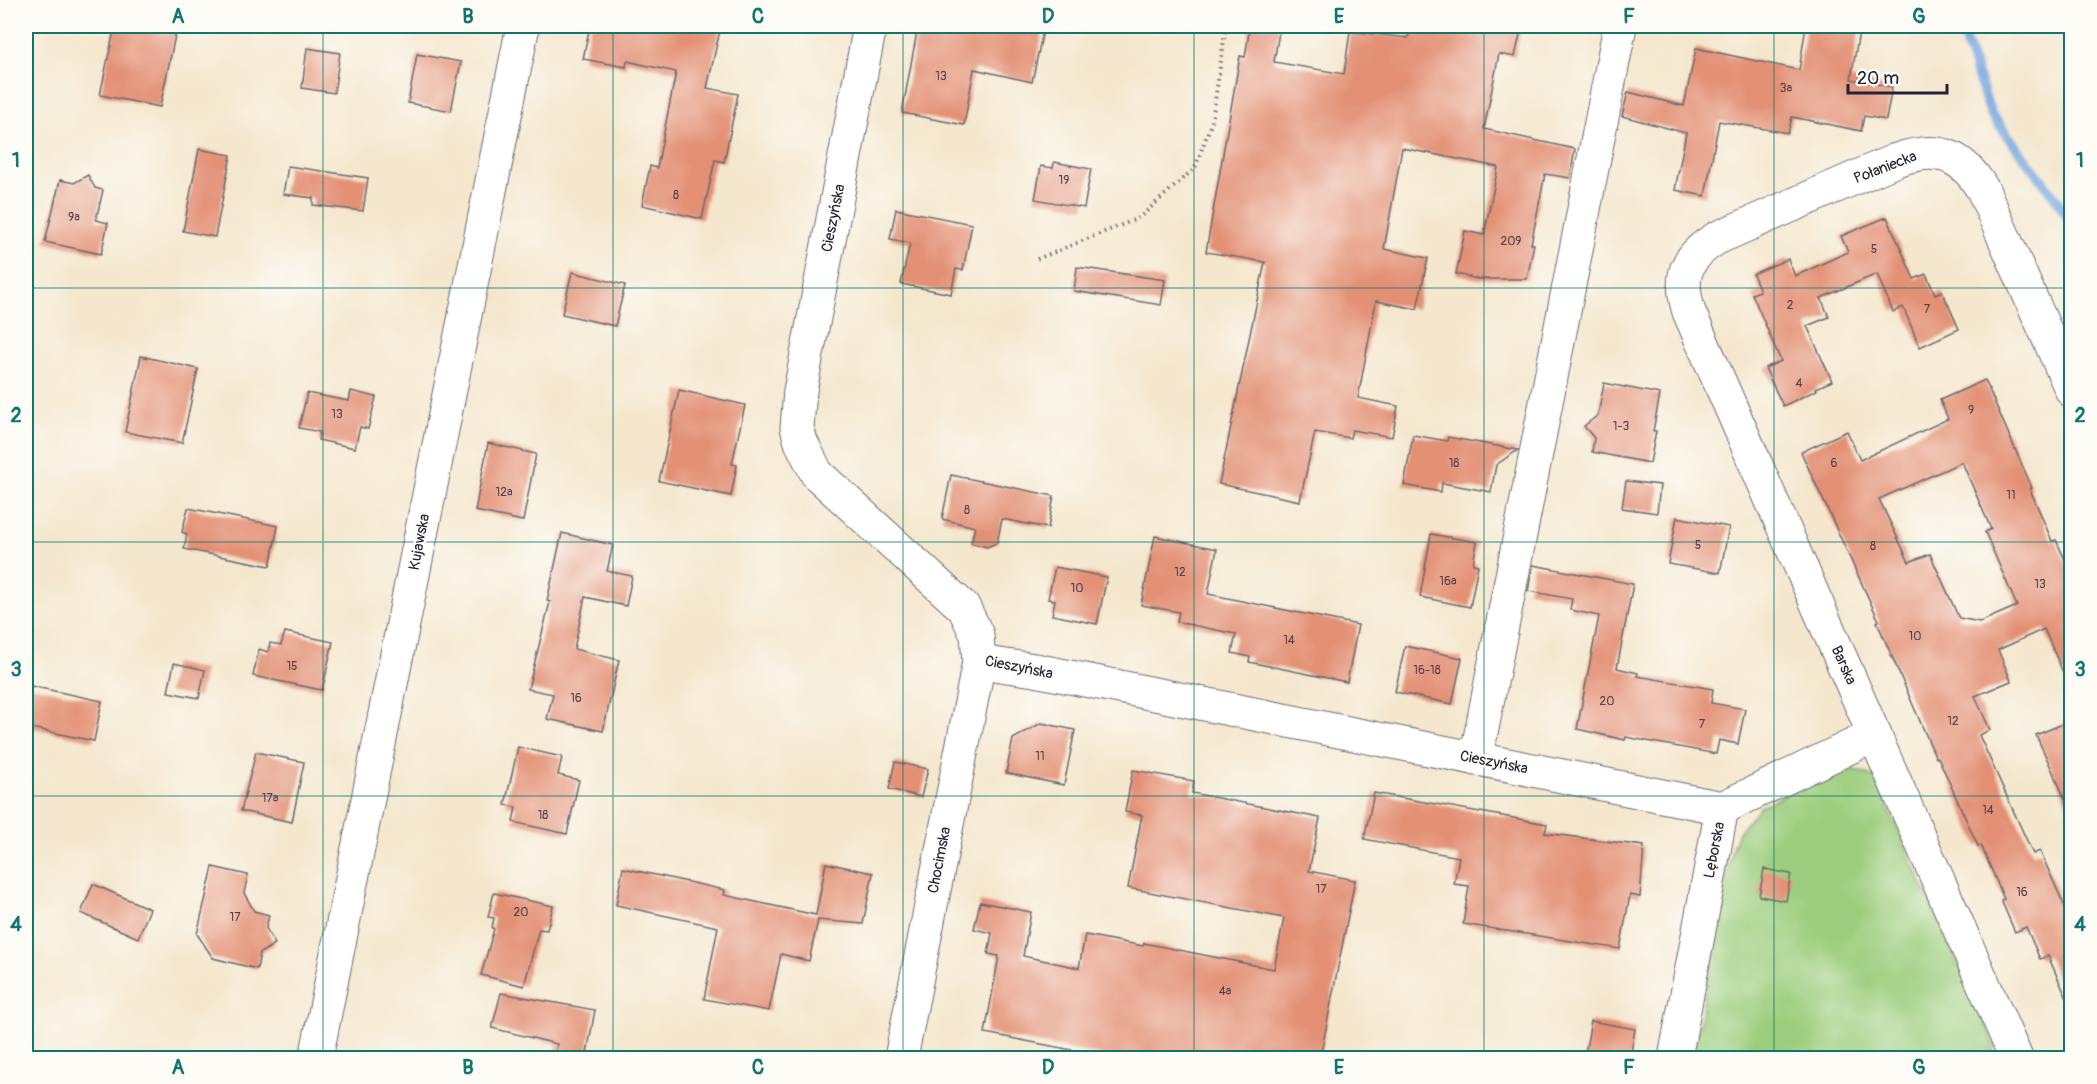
<svg xmlns="http://www.w3.org/2000/svg" width="2097" height="1084" font-family="Pangolin,sans-serif">
<rect width="100%" height="100%" fill="#fdfcf7"/>
<filter id="ink" filterUnits="userSpaceOnUse"><feTurbulence type="fractalNoise" baseFrequency=".0167" numOctaves="2"/><feDisplacementMap in="SourceGraphic" scale="12" xChannelSelector="R" yChannelSelector="G"/><feConvolveMatrix kernelMatrix="1 2 1 2 8 2 1 2 1" color-interpolation-filters="sRGB"/></filter>
<filter id="wash" filterUnits="userSpaceOnUse"><feTurbulence type="fractalNoise" baseFrequency=".008" numOctaves="4" result="noise"/><feDisplacementMap in="SourceGraphic" scale="24" xChannelSelector="R" yChannelSelector="G"/><feGaussianBlur stdDeviation="1.35" result="paint"/><feColorMatrix in="noise" values="0 0 0 0 0 0 0 0 0 0 0 0 0 0 0 0 0 1.4 0 .05"/><feComposite in="paint" operator="in"/></filter>
<g filter="url(#wash)">
<rect width="100%" height="100%" fill="#f4e7ce"/>
<path fill="#9dce7e" stroke="#60785c" stroke-width="1.5" d="M1847 768 1868 774 1876 781 1990 1035 1994 1046 1992 1058H1693L1732 848 1738 832 1761 806 1838 769Z"/>
<g fill="none" stroke-linecap="round" stroke-linejoin="round">
<path stroke="#74a5de" stroke-width="10" d="M1960 26 1991 114 2057 200 2072 225"/>
</g>
<g id="blocks">
<g fill="#e39075" fill-rule="evenodd">
<path d="M115 26H177L160 107 100 95Z"/>
<path d="M590 26H721L707 88 738 94 724 162 715 160 702 219 642 205 650 166 657 168 676 72 627 61 626 67 583 59Z"/>
<path d="M918 26H1044L1032 82 974 69 964 125 902 113Z"/>
<path d="M1250 26H1280L1274 62 1344 74 1350 31 1408 38 1411 26H1522L1515 57 1499 54 1484 129 1575 149 1570 178 1545 174 1531 244H1534L1527 279H1478L1456 274 1465 231 1484 235 1498 167 1402 148 1384 249 1428 258 1417 309 1376 301 1358 398 1398 406 1392 437 1352 430 1350 438 1315 432 1300 501 1219 484 1265 262 1206 252 1240 56 1245 57Z"/>
<path d="M1806 26H1860L1851 79 1892 87 1886 120 1864 116 1861 131 1792 117 1788 133 1719 121 1705 196 1675 190 1686 133 1622 116 1628 92 1684 106 1696 48 1799 70Z"/>
<path d="M307 48 340 53 334 93 302 88Z"/>
<path d="M417 54 461 62 451 111 408 103Z"/>
<path d="M199 149 231 155 215 237 183 231Z"/>
<path d="M1054 162 1091 169 1084 208 1035 199 1041 166 1053 168Z"/>
<path d="M288 166 368 178 363 211 313 205V198L283 194Z"/>
<path d="M88 175 95 188 103 190 96 220 108 223 101 254 45 242 60 180 74 183Z"/>
<path d="M896 209 972 224 963 270 956 269 951 294 901 284 910 243 890 239Z"/>
<path d="M1887 217 1914 279 1926 274 1935 294 1942 291 1959 329 1920 347 1903 307 1893 312 1877 274 1821 298 1829 317 1807 326 1832 381 1816 388 1817 390 1783 406 1765 368 1781 361 1752 294 1760 291 1753 274 1788 259 1795 276 1848 252 1841 236Z"/>
<path d="M1077 267 1165 280 1161 305 1074 291Z"/>
<path d="M572 272 625 285 615 326 562 314Z"/>
<path d="M141 356 198 369 182 443 125 432Z"/>
<path d="M1985 380 2032 488 2030 489 2052 541 2056 540 2072 575V693L2044 629 1998 650 2011 681 1975 696 1990 730 1979 735 2033 854 2040 851 2072 923V1010L2048 956 2040 959 2026 927 2015 932 2001 900 2004 899 1981 845 1978 846 1938 757 1936 758 1877 622 1879 621 1801 452 1847 431 1860 460 1948 419 1940 400ZM1962 462 1991 529 1985 532 2017 606 1980 622 1959 618 1930 554 1909 562 1879 499Z"/>
<path d="M1604 383 1660 394 1653 431H1656L1650 463 1592 452 1594 438 1584 426 1598 415Z"/>
<path d="M679 390 745 405 732 464 737 465 731 496 659 481Z"/>
<path d="M351 391 376 397 368 429 360 427 355 448 318 440 320 432 299 428 307 393 349 401Z"/>
<path d="M1413 435 1447 441 1448 437 1518 450 1496 465 1491 492 1442 483 1441 492 1404 485Z"/>
<path d="M488 443 536 454 523 521 475 511Z"/>
<path d="M951 475 1054 496 1048 528 1002 519 997 543 987 547 971 543 975 527 942 519Z"/>
<path d="M1626 481 1660 485 1657 513 1622 508Z"/>
<path d="M188 508 278 526 270 566 184 549 187 534 182 532Z"/>
<path d="M1677 517 1729 527 1720 573 1668 564Z"/>
<path d="M562 533 613 545 607 571 632 576 626 606 585 597 574 649 619 660 603 731 547 719 553 694 528 689 550 602 547 601Z"/>
<path d="M1431 534 1477 542 1473 564 1478 565 1470 607 1420 597Z"/>
<path d="M1155 536 1217 549 1208 594 1358 625 1347 682 1249 662 1250 657 1232 653 1236 634 1177 622 1179 612 1141 605Z"/>
<path d="M1533 565 1633 584 1617 668 1638 673 1637 676 1713 689 1711 703 1745 709 1738 744 1719 740 1716 754 1626 737 1625 740 1577 729 1599 616 1570 610 1572 599 1528 591Z"/>
<path d="M1055 567 1107 577 1097 624 1052 615 1055 600 1048 599Z"/>
<path d="M285 632 333 642 322 690 253 676 259 649 268 652 270 643 281 645Z"/>
<path d="M1405 646 1462 658 1452 704 1395 692Z"/>
<path d="M174 663 205 670 199 698 168 692Z"/>
<path d="M26 685 102 701 94 741 26 727Z"/>
<path d="M2072 720V814L2036 735Z"/>
<path d="M1041 723 1075 730 1064 785 1006 773 1013 739Z"/>
<path d="M518 747 562 757 558 775 579 780 567 834 513 822 516 807 505 805Z"/>
<path d="M256 752 304 762 292 822 241 811Z"/>
<path d="M895 762 928 769 921 797 889 789Z"/>
<path d="M1133 770 1194 781 1192 793 1320 818 1309 871 1355 880 1320 1059H1118L985 1033 999 956 988 954 992 933 974 929 980 902 1031 912 1023 956 1079 968 1085 935 1143 946 1144 943 1274 969 1284 918 1128 888 1142 815 1125 812Z"/>
<path d="M1374 793 1547 824 1545 833 1644 846 1640 897 1630 895 1620 949 1463 924 1469 886 1454 884 1459 857 1364 839Z"/>
<path d="M826 863 873 873 863 924 818 920 809 961 781 954 769 1011 704 999 718 927 616 905 623 868 725 890 724 895 816 915Z"/>
<path d="M213 867 248 875 244 893 254 911 269 915 266 928 275 944 260 953 257 969 213 958 197 934Z"/>
<path d="M1764 869 1791 874 1786 901 1759 896Z"/>
<path d="M93 884 150 909 138 938 81 913Z"/>
<path d="M494 893 553 906 547 930 539 929 524 986 481 975 494 929 492 928 494 918 488 917Z"/>
<path d="M501 993 595 1010 586 1059H555L557 1044 492 1028Z"/>
<path d="M1591 1021 1635 1029 1630 1059H1584Z"/>
</g>
</g>
</g>
<g filter="url(#ink)">
<use href="#blocks" fill-opacity="0" stroke="#6c676e" stroke-width="1.5"/>
<g fill="none" stroke-linecap="round" stroke-linejoin="round">
<g stroke="#6c676e" stroke-width="35">
<g id="minor">
<path d="M870 26 800 391 797 427 801 442 817 474 964 608 977 635 979 662 901 1058"/>
<path d="M979 662 1035 670 1722 808"/>
<path d="M1476 759 1620 26"/>
<path d="M1722 808 1875 735"/>
<path d="M316 1058 523 26"/>
<path d="M1675 1058 1722 808"/>
<path d="M2016 1058 1689 312C1678 276 1685 257 1717 238L1896 160C1937 146 1961 153 1983 190L2072 391"/>
</g>
</g>
<path stroke="#6c676e" stroke-width="4" stroke-dasharray="1.5 4.5" stroke-linecap="butt" d="M1037 259 1139 218 1195 168 1212 121 1226 26"/>
<use href="#minor" stroke="#fff" stroke-width="33"/>
</g>
</g>
<path fill="none" stroke="#0f766e" stroke-width="1.5" stroke-opacity="0.55" d="M323 26V1058M613 26V1058M903 26V1058M1194 26V1058M1484 26V1058M1774 26V1058M26 288H2072M26 542H2072M26 796H2072"/>
<g text-anchor="middle" stroke-width="5" stroke-linejoin="round" paint-order="stroke">
<g font-size="12" fill="#523e4a">
<text x="941" y="80">13</text>
<text x="1786" y="92">3a</text>
<text x="1064" y="184">19</text>
<text x="676" y="199">8</text>
<text x="74" y="221">9a</text>
<text x="1511" y="245">209</text>
<text x="1874" y="253">5</text>
<text x="1790" y="309">2</text>
<text x="1927" y="313">7</text>
<text x="1799" y="387">4</text>
<text x="1971" y="414">9</text>
<text x="337" y="418">13</text>
<text x="1621" y="430">1-3</text>
<text x="1454" y="467">18</text>
<text x="1834" y="467">6</text>
<text x="504" y="496">12a</text>
<text x="2011" y="499">11</text>
<text x="967" y="514">8</text>
<text x="1698" y="549">5</text>
<text x="1873" y="550">8</text>
<text x="1180" y="576">12</text>
<text x="1448" y="585">16a</text>
<text x="2040" y="588">13</text>
<text x="1077" y="592">10</text>
<text x="1915" y="640">10</text>
<text x="1289" y="644">14</text>
<text x="292" y="670">15</text>
<text x="1427" y="674">16-18</text>
<text x="576" y="702">16</text>
<text x="1607" y="705">20</text>
<text x="1953" y="725">12</text>
<text x="1702" y="728">7</text>
<text x="1040" y="760">11</text>
<text x="270" y="802">17a</text>
<text x="1988" y="814">14</text>
<text x="543" y="819">18</text>
<text x="1321" y="893">17</text>
<text x="2022" y="896">16</text>
<text x="521" y="916">20</text>
<text x="235" y="921">17</text>
<text x="1225" y="995">4a</text>
</g>
<g font-size="15" fill="#22223b" stroke="#fdfcf7">
<text transform="translate(1885 167) rotate(-21)" y="5">Połaniecka</text>
<text transform="translate(833 218) rotate(-79)" y="5">Cieszyńska</text>
<text transform="translate(419 542) rotate(-79)" y="5">Kujawska</text>
<text transform="translate(1844 665) rotate(66)" y="5">Barska</text>
<text transform="translate(1019 667) rotate(11)" y="5">Cieszyńska</text>
<text transform="translate(1494 762) rotate(11)" y="5">Cieszyńska</text>
<text transform="translate(1714 850) rotate(-79)" y="5">Lęborska</text>
<text transform="translate(939 860) rotate(-79)" y="5">Chocimska</text>
</g>
</g>
<rect width="2097" height="1084" fill="none" stroke="#fdfcf7" stroke-width="66"/>
<path d="M1848 84v9h99v-9" fill="none" stroke="#22223b" stroke-width="3"/>
<text x="1857" y="84" font-size="18" fill="#22223b" stroke="#fdfcf7" stroke-width="4.5" paint-order="stroke">20 m</text>
<rect x="33" y="33" width="2031" height="1018" fill="none" stroke="#0f766e" stroke-width="2"/>
<g font-size="20" text-anchor="middle" font-weight="bold" fill="#0f766e">
<text x="178" y="23">A</text>
<text x="468" y="23">B</text>
<text x="758" y="23">C</text>
<text x="1048" y="23">D</text>
<text x="1339" y="23">E</text>
<text x="1629" y="23">F</text>
<text x="1919" y="23">G</text>
<text x="16" y="167">1</text>
<text x="2080" y="167">1</text>
<text x="16" y="422">2</text>
<text x="2080" y="422">2</text>
<text x="16" y="676">3</text>
<text x="2080" y="676">3</text>
<text x="16" y="931">4</text>
<text x="2080" y="931">4</text>
<text x="178" y="1074">A</text>
<text x="468" y="1074">B</text>
<text x="758" y="1074">C</text>
<text x="1048" y="1074">D</text>
<text x="1339" y="1074">E</text>
<text x="1629" y="1074">F</text>
<text x="1919" y="1074">G</text>
</g>
</svg>
